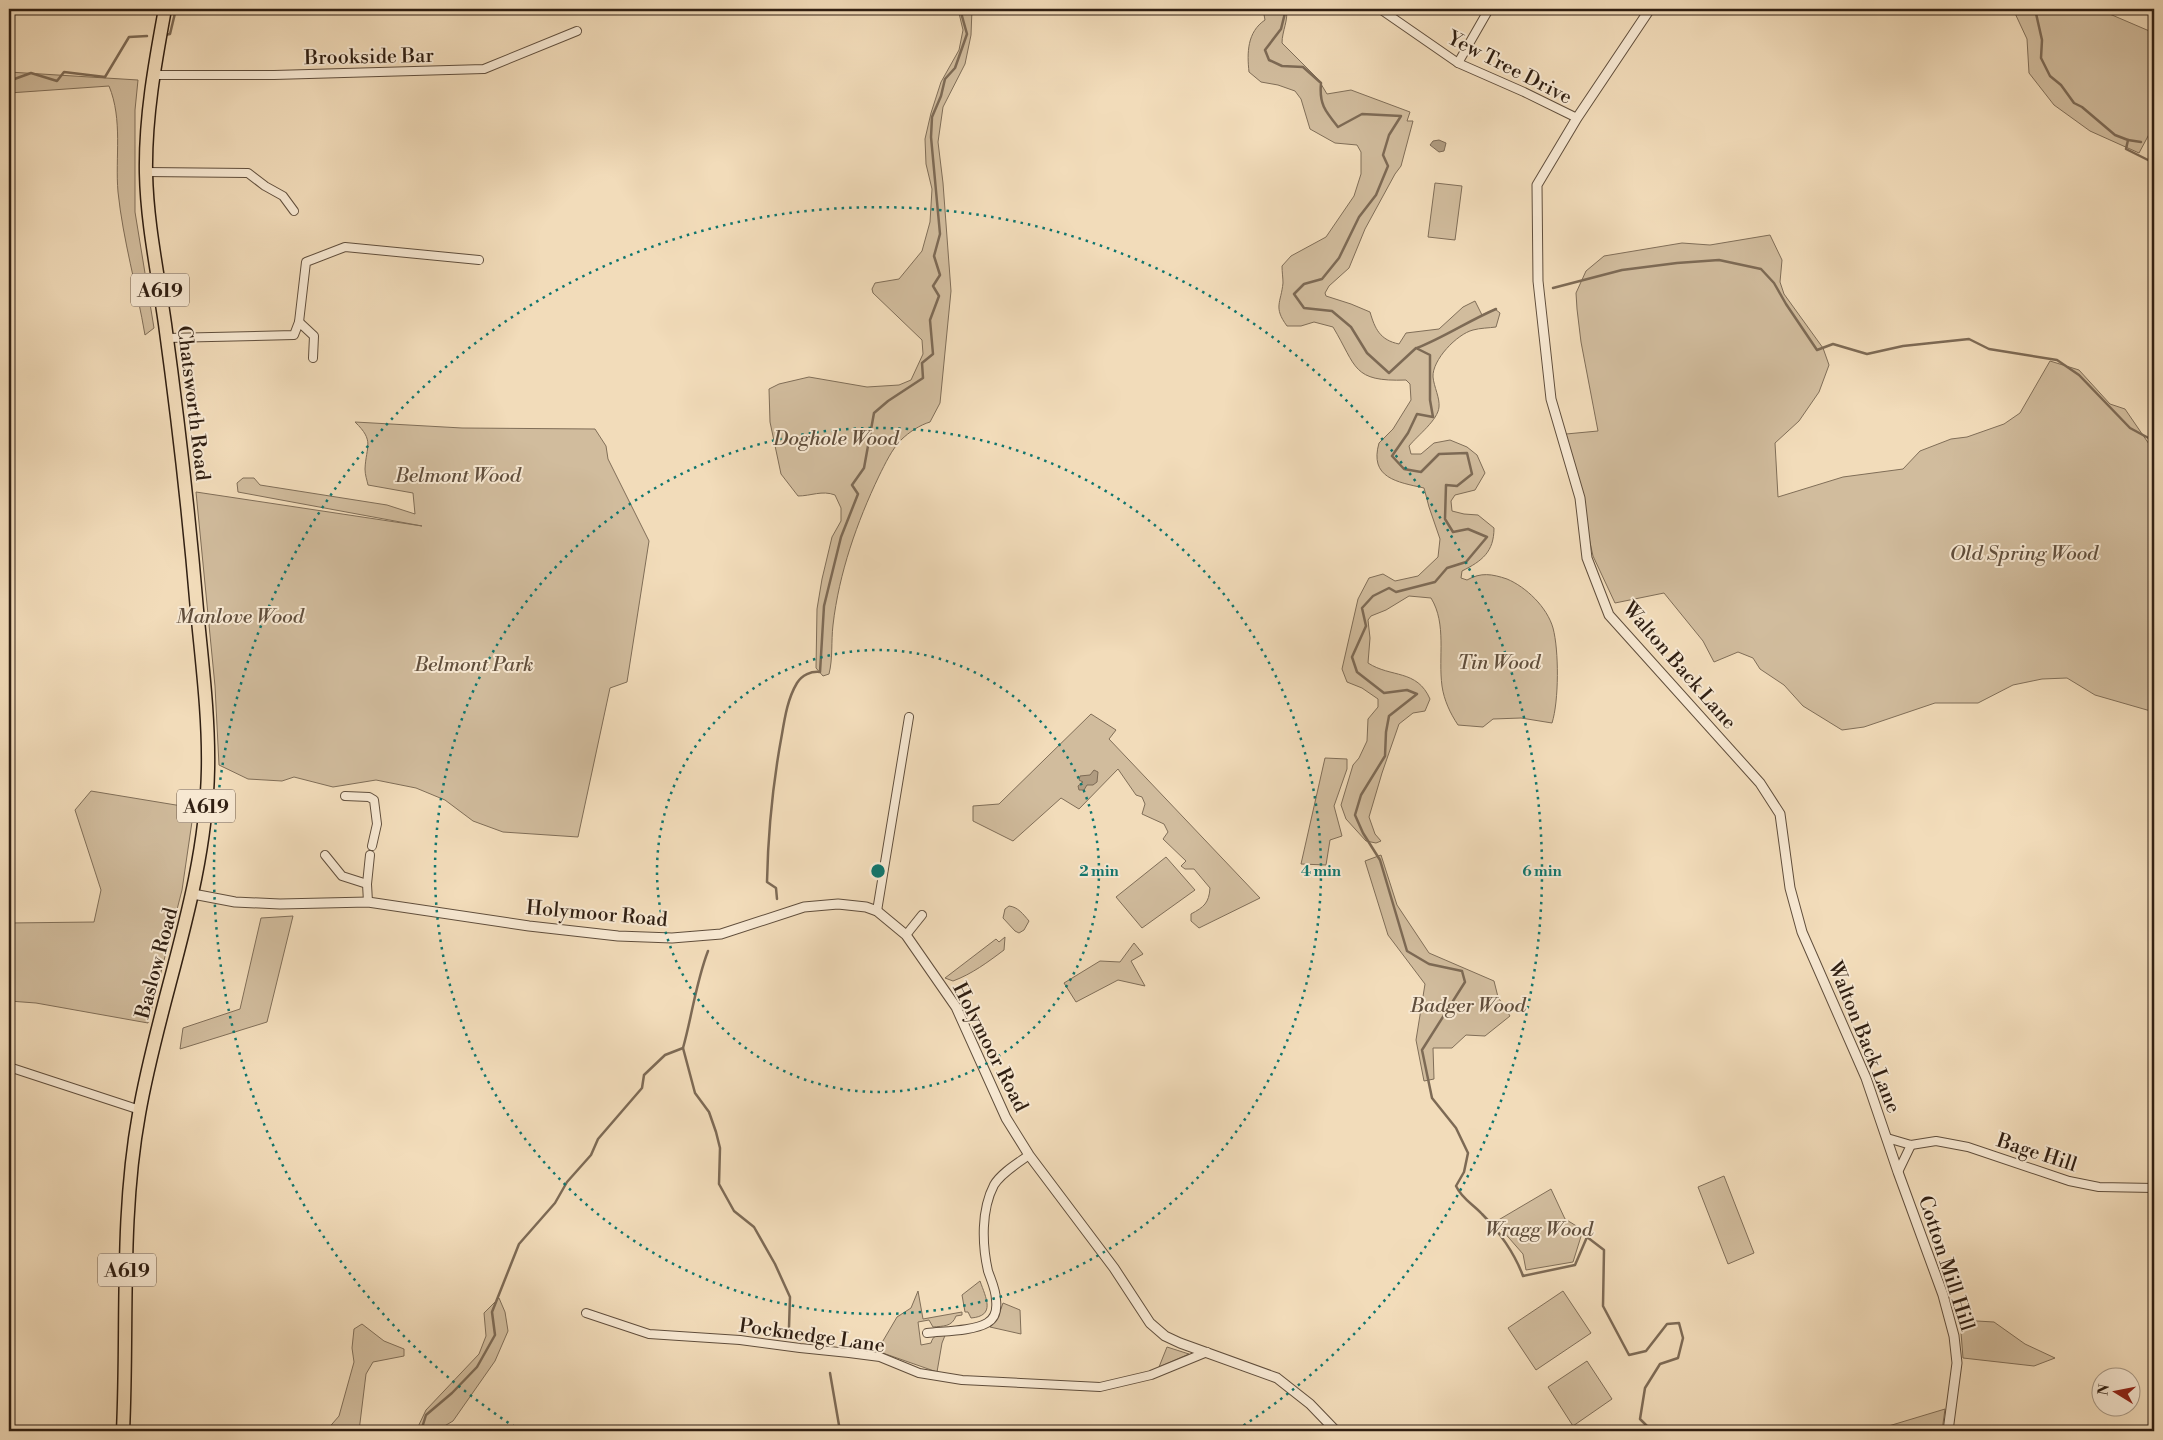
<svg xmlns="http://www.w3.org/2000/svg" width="2163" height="1440" font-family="'Libre Bodoni',serif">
<rect width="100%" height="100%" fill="#f2dcba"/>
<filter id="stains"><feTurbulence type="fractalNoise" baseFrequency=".004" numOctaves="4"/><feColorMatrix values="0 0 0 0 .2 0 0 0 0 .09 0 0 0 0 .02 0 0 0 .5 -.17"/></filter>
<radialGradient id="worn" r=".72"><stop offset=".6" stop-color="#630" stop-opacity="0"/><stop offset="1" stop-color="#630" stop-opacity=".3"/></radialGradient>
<g fill="#d1bc9d" stroke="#806e58">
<path d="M958 9H972L971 35 965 64 943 107 938 142 943 183 951 291 940 403 930 422C920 425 909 432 901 440 892 449 885 464 879 476 857 522 839 573 833 625 831 642 833 658 829 674L823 676 816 668 817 609 822 579 832 537 841 521V508L835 495C822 490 811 496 798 496L781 474 770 422 769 389 779 384 809 377 867 387 899 385 911 380 923 354 922 340 873 293 872 289 875 283 899 279 922 251 930 222 932 189 926 164 925 139 931 113 941 82 959 50 963 30Z"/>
<path d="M1263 9H1286C1289 19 1282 31 1282 43L1318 79 1327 94 1351 90 1410 112 1407 121H1413L1401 166 1395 174 1365 229 1349 268 1329 286 1325 293 1326 296 1351 304 1370 312C1375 329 1380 340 1399 344L1406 333 1439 329 1463 307 1475 301 1482 315 1495 309 1500 313 1496 327C1489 328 1480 328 1473 330 1457 334 1432 360 1433 377 1434 387 1440 398 1439 407 1438 420 1418 435 1409 446L1411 454H1421L1434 443 1450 440 1467 447 1477 455 1485 473 1475 490 1455 495 1451 501 1452 511 1464 514 1478 515 1494 528C1494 552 1482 561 1462 571L1461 578 1467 580C1481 572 1492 574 1507 579 1526 587 1547 607 1553 628 1559 650 1559 701 1552 723L1521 718 1493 719 1483 727 1458 725C1450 713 1444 700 1442 686 1438 657 1447 624 1431 598L1409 596 1386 610 1371 616 1368 620 1370 638 1368 663C1391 678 1417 669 1430 699L1425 711 1413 713 1399 724 1382 773 1369 817 1375 834 1381 841 1376 843 1366 841 1346 819 1341 805 1353 765 1359 758 1367 741 1368 719 1378 707V699L1362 688 1347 682 1342 669 1358 599 1369 578 1383 574 1395 581 1418 576 1438 557 1440 539 1429 507 1424 488C1397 482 1369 478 1379 443L1393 429 1411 400 1410 384 1406 380C1352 382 1357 367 1333 327L1314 322 1301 326H1287C1273 307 1281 303 1283 283 1283 278 1282 272 1282 266L1291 256 1326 237 1354 196 1361 174V152L1357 145 1335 143 1310 129 1301 99 1295 91 1278 85 1261 82 1249 72C1247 53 1247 32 1265 20Z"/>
<path d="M2013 9H2098L2154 33V125L2139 153 2090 131 2054 105 2029 73 2027 39Z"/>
<path d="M9 72 138 80 135 110V212L154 328 145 335C137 288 123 240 118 192 115 157 123 120 109 86L9 93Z"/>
<path d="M1435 183 1462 186 1455 240 1428 237Z"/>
<path d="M1770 235 1782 260 1780 282 1784 294 1823 348 1829 365 1819 392 1799 421 1775 443 1778 497 1843 477 1903 469 1920 451 1951 439 1967 437 2004 424 2020 413 2050 361 2079 370 2110 404 2125 409 2149 444H2154V712L2095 695 2067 678 2042 679 2013 685 1978 703H1935L1864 727 1842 730 1803 706 1784 685 1760 669 1753 658 1738 652 1714 662 1703 641 1664 593 1615 603 1593 556 1566 434 1598 431 1581 342 1577 309 1576 293 1586 271 1604 256 1682 243 1710 245Z"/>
<path d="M355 422 462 428 595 429 606 446 608 459 649 541 627 682 610 688 578 837 503 832 473 821 445 800 416 788 376 780 333 787 294 777 282 781 248 779 219 765 215 686 196 492 422 526 238 492 237 483 243 478H254L260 485 387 505 415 514 413 493 368 485C367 480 365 475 365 469 366 446 375 441 355 422Z"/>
<path d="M1091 714 1116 730 1109 739 1260 898 1199 928 1191 921V914C1204 907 1209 903 1210 888L1194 869H1185L1181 866 1186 861 1163 839 1168 832 1164 824 1142 814 1145 804 1142 797 1136 795 1118 769 1079 809 1061 798 1013 841 973 821V806L999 804Z"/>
<path d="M1325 758 1347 759V769L1334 806 1342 836 1330 840 1326 865 1301 864Z"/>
<path d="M91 791 194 808 182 890 148 1023 36 1003 9 1001V923L94 922 101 890 75 810Z"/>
<path d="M1381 855 1397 905 1429 953 1494 981 1498 997 1510 1016 1485 1036 1466 1035 1452 1048H1433L1434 1079 1424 1081 1416 1040 1425 984 1388 935 1365 861Z"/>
<path d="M1166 857 1195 890 1142 928 1116 897Z"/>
<path d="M1009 906C1018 907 1023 914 1029 921L1024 930 1019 933 1015 931 1003 918 1005 909Z"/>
<path d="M293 916 267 1022 180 1049 183 1028 240 1009 261 918Z"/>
<path d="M1005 937 1004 950C988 962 972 974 953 981L945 978 996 939 999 942Z"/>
<path d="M1134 943 1143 954 1131 961 1145 986 1118 980 1076 1002 1064 983 1100 961 1120 962Z"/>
<path d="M1724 1176 1754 1253 1728 1264 1698 1187Z"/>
<path d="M1551 1189 1565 1219 1583 1230 1573 1262 1526 1270 1523 1254 1495 1222Z"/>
<path d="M980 1281C986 1298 996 1316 971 1318L968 1312H965L962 1295Z"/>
<path d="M918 1291 923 1319 962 1312V1315L956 1316C952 1327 943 1326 933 1327L929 1320 918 1322 921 1345 931 1343C933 1335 938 1335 946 1333L942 1343 937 1372 877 1351 897 1317 911 1308Z"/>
<path d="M1563 1291 1591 1333 1536 1370 1508 1328Z"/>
<path d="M499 1298 505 1312 508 1331 495 1361 453 1421 436 1431H416L426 1410 479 1354 486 1336 484 1313Z"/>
<path d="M1003 1303 1020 1310 1021 1334 990 1327 998 1317Z"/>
<path d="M1960 1320 1994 1322 2025 1344 2055 1358 2034 1366 1963 1358Z"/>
<path d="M362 1324 384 1341 404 1349V1356L373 1362 366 1374 359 1431H326L339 1416 354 1362 352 1348 354 1329Z"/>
<path d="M1167 1347 1189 1354 1159 1367Z"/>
<path d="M1587 1361 1612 1399 1573 1426 1548 1387Z"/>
<path d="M1945 1409 1942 1431H1872Z"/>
</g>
<g fill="#b09c81" stroke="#7d6a55">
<path d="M1439 140 1446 143 1444 151 1439 152 1430 145 1433 141Z"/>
<path d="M1094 770 1098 772 1097 782 1093 785H1087L1084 790H1079L1078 786 1083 782 1079 780 1080 776 1090 775Z"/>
</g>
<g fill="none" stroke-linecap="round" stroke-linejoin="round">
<g stroke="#7d6a55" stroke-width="2.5">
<path d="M1286 9 1281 29 1265 50 1269 60 1282 66 1303 67 1321 83C1319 104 1325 111 1338 127L1362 114 1401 116 1389 135 1383 155 1388 166 1376 195 1359 217 1339 258 1322 279 1304 284 1294 294 1304 308 1332 311 1351 327 1367 353 1389 373 1416 348 1430 355V400L1433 417 1417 414 1408 433 1392 456 1404 469 1421 472 1439 454 1467 453 1472 474 1457 486 1446 485 1445 519 1453 532 1468 529 1487 537 1466 562 1447 568 1435 582 1396 592 1389 588 1373 596 1362 608 1366 626 1352 657 1357 672 1384 693 1407 690 1417 694 1389 716 1386 732 1385 756 1361 795 1355 815 1363 833 1380 860 1407 951 1429 964 1462 971 1465 982 1422 1050 1432 1098 1456 1128 1468 1153 1464 1172 1456 1186C1462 1199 1473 1204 1482 1214 1499 1231 1515 1254 1523 1276L1575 1265 1587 1237 1604 1250 1603 1306 1629 1355 1646 1351 1667 1324 1679 1323 1683 1338 1678 1358 1660 1364 1645 1388 1640 1419 1652 1431"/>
<path d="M2035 9 2042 40 2041 58 2050 76 2061 85 2074 103 2082 107 2115 135 2128 140 2126 149 2154 163"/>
<path d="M165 35 170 34 176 9"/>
<path d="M9 81 31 73 57 81 64 72 105 77 129 37 147 36"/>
<path d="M2128 140 2141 142"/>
<path d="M1553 288 1622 270 1677 263 1719 260 1761 269 1774 283 1786 304 1817 350 1833 344 1867 354 1903 346 1969 339 1989 349 2057 360 2079 375 2130 428 2154 441"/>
<path d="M1417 348C1445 337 1468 321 1496 309"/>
<path d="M777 899 776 888 767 882C768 832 773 782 782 734 785 716 788 698 797 683 802 675 811 671 820 672L824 606 841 537 858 494 852 485 864 468 874 413 888 401 923 378 922 363 933 354 930 320 939 296 933 286 940 275 934 256 940 234 931 137 932 117 941 96 945 79 955 68 967 34 960 9"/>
<path d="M683 1048 695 1093 709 1112 716 1132 720 1148 719 1184 734 1211 754 1227 775 1264 790 1297 789 1327"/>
<path d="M830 1373 840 1431"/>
<path d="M421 1431 426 1415 452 1393 477 1367 495 1335 492 1312 519 1244 555 1203 567 1182 591 1155 598 1139 642 1088 644 1075 665 1055 683 1048C692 1016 696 982 708 951"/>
</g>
<g stroke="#604e3c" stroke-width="10">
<g id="minor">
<path d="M1380 9 1458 63 1524 92 1577 118"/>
<path d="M1458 63 1489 9"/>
<path d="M154 75H274L484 69 577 31"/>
<path d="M146 172 248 173 265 186 283 196 294 211"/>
<path d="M299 322 306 262 345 247 479 260"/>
<path d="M167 338 294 335 299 322 314 336 313 358"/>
<path d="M345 796 369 797 374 800 377 824 372 846"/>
<path d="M325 855 342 876 367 884 368 902"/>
<path d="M367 884 370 855"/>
<path d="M877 911 909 717"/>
<path d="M906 935 922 915"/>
<path d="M9 1067 140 1110"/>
<path d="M1887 1138 1911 1145 1936 1141 1968 1147 2069 1181 2099 1187 2154 1188"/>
<path d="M1898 1172 1911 1145"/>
<path d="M586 1313 649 1334 740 1340 800 1348 849 1353 880 1357 919 1373 962 1380 1100 1387 1151 1375 1207 1352"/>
<path d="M927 1333C944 1331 973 1331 987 1323 996 1318 997 1308 996 1300 996 1290 991 1280 988 1271 982 1244 981 1210 994 1185 1001 1173 1018 1163 1029 1155"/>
</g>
</g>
<g stroke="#604e3c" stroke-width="11">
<g id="tertiary">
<path d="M1650 9 1577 118 1537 185 1538 281 1551 399 1580 498 1587 558 1609 615 1760 783 1780 814 1790 888 1802 932 1866 1078 1898 1172 1943 1295 1954 1336 1957 1363 1948 1431"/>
<path d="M193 894 235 902 280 904 368 902 529 926 618 936 672 938 721 934 804 907 838 904 866 907 877 911 906 935 956 1007 1006 1118 1029 1155 1114 1268 1150 1323 1165 1336 1180 1343 1277 1378 1310 1404 1336 1431"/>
</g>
</g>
<g stroke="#301f12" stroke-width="15">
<path id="trunk" d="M123 1431C128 1326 120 1218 139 1114 159 998 206 888 208 769 209 716 202 663 197 610 189 514 178 419 165 324 158 274 147 224 146 173 145 118 155 63 165 9"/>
</g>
<use href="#minor" stroke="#f7e8d2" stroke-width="8"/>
<use href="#tertiary" stroke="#f7e8d2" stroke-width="9"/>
<use href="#trunk" stroke="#f2dcba" stroke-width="12"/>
</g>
<g fill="none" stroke="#0f766e" stroke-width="2.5" stroke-dasharray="2.5 5">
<circle cx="878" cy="871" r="221"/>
<circle cx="878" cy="871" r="443"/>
<path d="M521 1431A664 664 0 1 1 1235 1431"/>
</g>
<g text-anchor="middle" stroke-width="4" stroke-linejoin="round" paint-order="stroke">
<g fill="#f7e8d2" stroke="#6c5b4c" stroke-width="1">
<rect x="131" y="273.5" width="58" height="33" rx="4"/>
<rect x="177" y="789.5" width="58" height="33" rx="4"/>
<rect x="98" y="1253.5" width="58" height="33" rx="4"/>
</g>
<g font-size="19" font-weight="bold" fill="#301f12">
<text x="160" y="297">A619</text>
<text x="206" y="813">A619</text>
<text x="127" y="1277">A619</text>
</g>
<g font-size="20" fill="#301f12" stroke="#f7e8d2">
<text transform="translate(369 56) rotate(-1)" y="7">Brookside Bar</text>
<text transform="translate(1510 67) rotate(27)" y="7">Yew Tree Drive</text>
<text transform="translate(194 403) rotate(83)" y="7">Chatsworth Road</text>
<text transform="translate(1680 665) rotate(49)" y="7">Walton Back Lane</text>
<text transform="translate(597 913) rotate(5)" y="7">Holymoor Road</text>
<text transform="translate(156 963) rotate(-75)" y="7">Baslow Road</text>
<text transform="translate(1865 1037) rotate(68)" y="7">Walton Back Lane</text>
<text transform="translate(991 1047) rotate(63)" y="7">Holymoor Road</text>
<text transform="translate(2037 1152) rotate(18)" y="7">Bage Hill</text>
<text transform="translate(1947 1263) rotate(72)" y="7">Cotton Mill Hill</text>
<text transform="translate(812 1335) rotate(8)" y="7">Pocknedge Lane</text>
</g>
<g font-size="20" font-style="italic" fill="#604e3c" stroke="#f7e8d2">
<text x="836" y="445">Doghole Wood</text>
<text x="458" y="482">Belmont Wood</text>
<text x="2024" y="560">Old Spring Wood</text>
<text x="240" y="623">Manlove Wood</text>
<text x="1499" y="669">Tin Wood</text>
<text x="474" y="671">Belmont Park</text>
<text x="1468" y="1012">Badger Wood</text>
<text x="1539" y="1236">Wragg Wood</text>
</g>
</g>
<circle cx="878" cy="871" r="8" fill="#0f766e" stroke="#f7e8d2" stroke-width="2.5"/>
<g font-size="15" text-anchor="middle" font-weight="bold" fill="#0f766e" stroke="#f7e8d2" stroke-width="4" stroke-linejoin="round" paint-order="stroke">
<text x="1099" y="876">2 min</text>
<text x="1321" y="876">4 min</text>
<text x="1542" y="876">6 min</text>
</g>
<rect width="2163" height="1440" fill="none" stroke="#f2dcba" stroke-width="30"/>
<rect x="10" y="10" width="2143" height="1420" fill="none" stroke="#301f12" stroke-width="2.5"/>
<rect x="15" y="15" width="2133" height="1410" fill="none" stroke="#301f12"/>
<g transform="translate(2116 1392) rotate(280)"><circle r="24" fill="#f7e8d2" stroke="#a79885"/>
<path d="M0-4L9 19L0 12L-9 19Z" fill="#8f2418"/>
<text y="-8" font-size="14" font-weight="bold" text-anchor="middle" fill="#301f12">N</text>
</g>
<rect width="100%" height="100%" filter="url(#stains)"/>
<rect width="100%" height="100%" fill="url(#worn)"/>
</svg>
